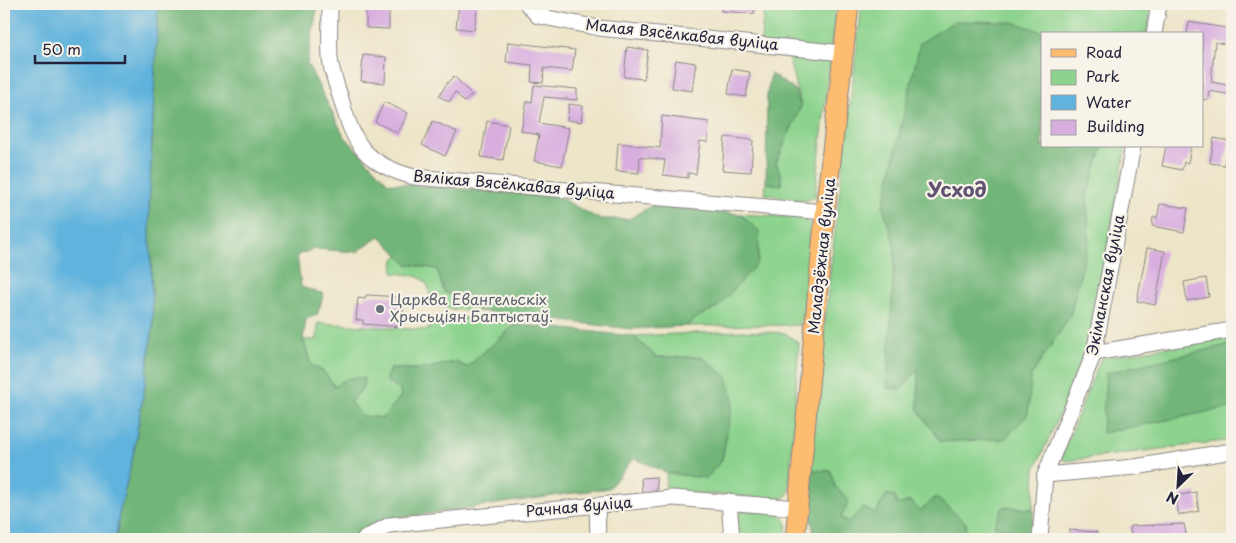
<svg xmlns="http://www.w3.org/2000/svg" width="1236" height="543" font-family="'Playpen Sans',sans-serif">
<rect width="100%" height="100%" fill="#f7f3e8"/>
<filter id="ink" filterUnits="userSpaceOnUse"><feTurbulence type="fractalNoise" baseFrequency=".02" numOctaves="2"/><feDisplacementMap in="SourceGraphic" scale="10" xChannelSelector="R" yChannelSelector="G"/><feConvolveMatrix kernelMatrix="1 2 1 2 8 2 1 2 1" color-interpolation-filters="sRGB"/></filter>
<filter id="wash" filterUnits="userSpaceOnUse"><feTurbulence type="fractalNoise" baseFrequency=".0096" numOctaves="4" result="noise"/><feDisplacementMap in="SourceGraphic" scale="20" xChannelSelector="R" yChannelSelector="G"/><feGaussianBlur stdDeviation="1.12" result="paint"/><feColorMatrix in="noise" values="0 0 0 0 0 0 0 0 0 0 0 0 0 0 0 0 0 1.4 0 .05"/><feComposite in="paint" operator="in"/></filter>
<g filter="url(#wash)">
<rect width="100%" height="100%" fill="#ede5c8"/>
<g fill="#8cd38d" stroke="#577a64">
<path d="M764 4H836L815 197 805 201 765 194 766 183 781 185V175L776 163 801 106 788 56 760 53Z"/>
<path d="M862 4H1152L1147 34H1042V146H1126L1088 352 1035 469 1033 509 1003 507 1011 530V539H965L966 523 920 512 875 514 849 522 841 518 849 501 835 486 831 471 811 470 830 272Z"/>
<path d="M740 214 804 218 811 225 803 318 799 325 686 326 699 316 718 307 759 231Z"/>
<path d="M398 255 407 264 437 269 444 292 467 301 480 311C467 309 445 311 434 303 427 298 431 292 428 286 423 274 403 274 393 273L394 259Z"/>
<path d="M440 315 516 324 467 367 455 362 424 369H390L389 385 400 389 401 396 383 418 361 416 350 402 363 388 335 387 324 372 311 365 303 340H317L318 323 429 330 430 322Z"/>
<path d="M742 331 785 333 799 343 789 492 784 498 776 500 731 495 670 492 665 486 667 473 706 478 722 460 733 400 702 357H656L633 336Z"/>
<path d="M1232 336V440L1065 461 1061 457 1101 358Z"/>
<path d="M744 510 780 513 787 523 786 539H738L736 517Z"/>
</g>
<g fill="#71b578" stroke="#4a6c5a">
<path d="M158 4H304L317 9 307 63 344 136 388 183 558 197 599 219H629L651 206 740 214 759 231 758 262 718 307 699 316 686 326 631 329 480 311 467 301 444 292 437 269 407 264 380 236 357 252 315 249 297 255 301 287 324 294 317 315 306 319 303 340 311 365 324 372 335 387C343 379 352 375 364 379L363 388 350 402 361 416 383 418 401 396 400 389 385 380 390 369H424L455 362 467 367 516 324 633 336 656 357H702L727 377 733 400 722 460 706 478 667 473 634 458 609 488 384 520 356 539H116L119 514 133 456 145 384 153 327 149 208Z"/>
<path d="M955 21 1012 22 1050 34H1042V146H1103L1087 196 1089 240 1070 316 1031 376 1028 414 1005 439 941 442 918 410V369L902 389 887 388 895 247 883 207 920 43Z"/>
<path d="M771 74 795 90 801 106 776 163 781 175V185L766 183 767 94Z"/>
<path d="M1232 344V407L1102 433 1106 373Z"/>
<path d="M811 470 831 471 835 486 849 501 841 518 849 522 863 507 875 514 887 494 895 496 897 505 911 501 920 511 936 497 966 523 965 539H815L810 514Z"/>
<path d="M1003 507 1033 509V539H1011L1010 530 994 526Z"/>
</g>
<path fill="#61b3dd" stroke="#426a8c" d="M4 4H158L149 208 153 327 145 384 133 456 119 514 116 539H4Z"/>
<g id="blocks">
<g fill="#d8aedf">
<path d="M459 4H478L474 30 456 28Z"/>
<path d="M721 4H755L754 14 721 11Z"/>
<path d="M366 10 389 11V29L366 28Z"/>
<path d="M1189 22 1232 29V46L1215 42 1211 82 1232 86V95L1209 91 1208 100 1202 99V34H1187Z"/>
<path d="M508 42 575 50 572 71 544 68 543 83 531 82 532 65 506 62Z"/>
<path d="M627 47 648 50 644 79 624 77Z"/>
<path d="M363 55 386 57 385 83 361 81Z"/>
<path d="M676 60 696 63 692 91 672 88Z"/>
<path d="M732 69 750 72 746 97 728 94Z"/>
<path d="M454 76 472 95 464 102 455 92 449 102 439 96 447 83Z"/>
<path d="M534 85 577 89V100L544 97 539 123 569 128 562 166 534 161 539 135 521 131 527 101 532 102Z"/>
<path d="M384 102 408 113 398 133 375 122Z"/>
<path d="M569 104 583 106 581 122 567 120Z"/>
<path d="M662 116 709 122 708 142 700 141 696 174 688 173V178L663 175 665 160 640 157 639 173 616 171 618 143 660 148Z"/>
<path d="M433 121 457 132 445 156 422 145Z"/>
<path d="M487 121 509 125 503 160 481 157Z"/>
<path d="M725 137 753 140 751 172 722 170Z"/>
<path d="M1214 138 1229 141 1224 165 1210 163Z"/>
<path d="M1166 146H1191L1188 163 1184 162 1182 170 1162 166Z"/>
<path d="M1160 204 1188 208 1184 232 1152 226 1153 217 1157 218Z"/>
<path d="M1147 248 1165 251 1155 305 1137 301Z"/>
<path d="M1206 278 1209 297 1187 301 1184 282Z"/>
<path d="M366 295 403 297V317H401L400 327 363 324V320H356L358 298 365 299Z"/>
<path d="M656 477 657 490 642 492 641 478Z"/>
<path d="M1196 492 1199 511 1179 515 1175 496Z"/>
<path d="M1184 524 1187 539H1131L1130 526Z"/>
<path d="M1069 530 1097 532V539H1069Z"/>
</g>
</g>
</g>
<g filter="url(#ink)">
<use href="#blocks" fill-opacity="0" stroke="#888482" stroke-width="1"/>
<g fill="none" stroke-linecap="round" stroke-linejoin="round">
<g stroke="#888482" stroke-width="17">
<g id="minor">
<path d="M330 4C330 21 329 40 330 58 331 71 337 86 341 99 354 145 365 164 414 177L825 212"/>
<path d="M527 4 538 16 599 28 843 53"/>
<path d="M1154 34 1159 4"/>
<path d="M1094 353 1232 330"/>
<path d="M1045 475 1094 353 1133 146"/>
<path d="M729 501 732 539"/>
<path d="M597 505 598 539"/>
<path d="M364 539 389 525 673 498 798 508"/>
<path d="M1040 539 1045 475 1135 467 1232 451"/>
</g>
</g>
<g stroke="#888482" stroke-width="21">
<path id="major" d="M795 539 825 212 849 4"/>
</g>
<use href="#minor" stroke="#fff" stroke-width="15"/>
<use href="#major" stroke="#fdbc6f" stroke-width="19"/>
</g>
</g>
<circle fill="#6b7280" stroke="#f7f3e8" stroke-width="2" cx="380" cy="309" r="5"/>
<g text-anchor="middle" stroke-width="4.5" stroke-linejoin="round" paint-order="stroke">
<g font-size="15" fill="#22223b" stroke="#f7f3e8">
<text transform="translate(682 35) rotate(6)" y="5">Малая Вясёлкавая вуліца</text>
<text transform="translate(514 185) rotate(5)" y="5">Вялікая Вясёлкавая вуліца</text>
<text transform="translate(822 256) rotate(-84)" y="5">Маладзёжная вуліца</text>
<text transform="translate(1106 285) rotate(-79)" y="5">Экіманская вуліца</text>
<text transform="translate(579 507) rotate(-5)" y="5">Рачная вуліца</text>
</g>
<g font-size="15" fill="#5b616d" stroke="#f7f3e8" text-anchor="start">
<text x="390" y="305">Царква Евангельскіх<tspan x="390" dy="17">Хрысьціян Баптыстаў.</tspan></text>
</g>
<g font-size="20" font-weight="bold" fill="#625374" stroke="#f7f3e8">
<text x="957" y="197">Усход</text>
</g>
</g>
<rect width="1236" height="543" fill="none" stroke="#f7f3e8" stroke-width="20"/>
<rect x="1041" y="32" width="162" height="115" fill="#f7f3e8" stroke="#a29fa3"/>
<rect x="1051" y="49" width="25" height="8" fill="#fdbc6f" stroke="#a29fa3"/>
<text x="1086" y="58" font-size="15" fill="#22223b">Road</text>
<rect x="1051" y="70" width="25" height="15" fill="#8cd38d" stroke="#a29fa3"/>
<text x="1086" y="82" font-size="15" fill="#22223b">Park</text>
<rect x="1051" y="95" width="25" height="15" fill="#61b3dd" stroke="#a29fa3"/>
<text x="1086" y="108" font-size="15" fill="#22223b">Water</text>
<rect x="1051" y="120" width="25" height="15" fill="#d8aedf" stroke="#a29fa3"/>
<text x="1086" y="132" font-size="15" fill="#22223b">Building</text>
<g transform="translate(1178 486) rotate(205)" stroke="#f7f3e8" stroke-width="4" paint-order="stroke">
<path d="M0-4L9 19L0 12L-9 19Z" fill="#22223b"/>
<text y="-8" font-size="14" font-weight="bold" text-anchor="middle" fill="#22223b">N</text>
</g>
<path d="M35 55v8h90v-8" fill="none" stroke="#22223b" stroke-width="2.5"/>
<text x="42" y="55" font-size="15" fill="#22223b" stroke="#f7f3e8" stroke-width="4" paint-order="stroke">50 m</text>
</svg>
